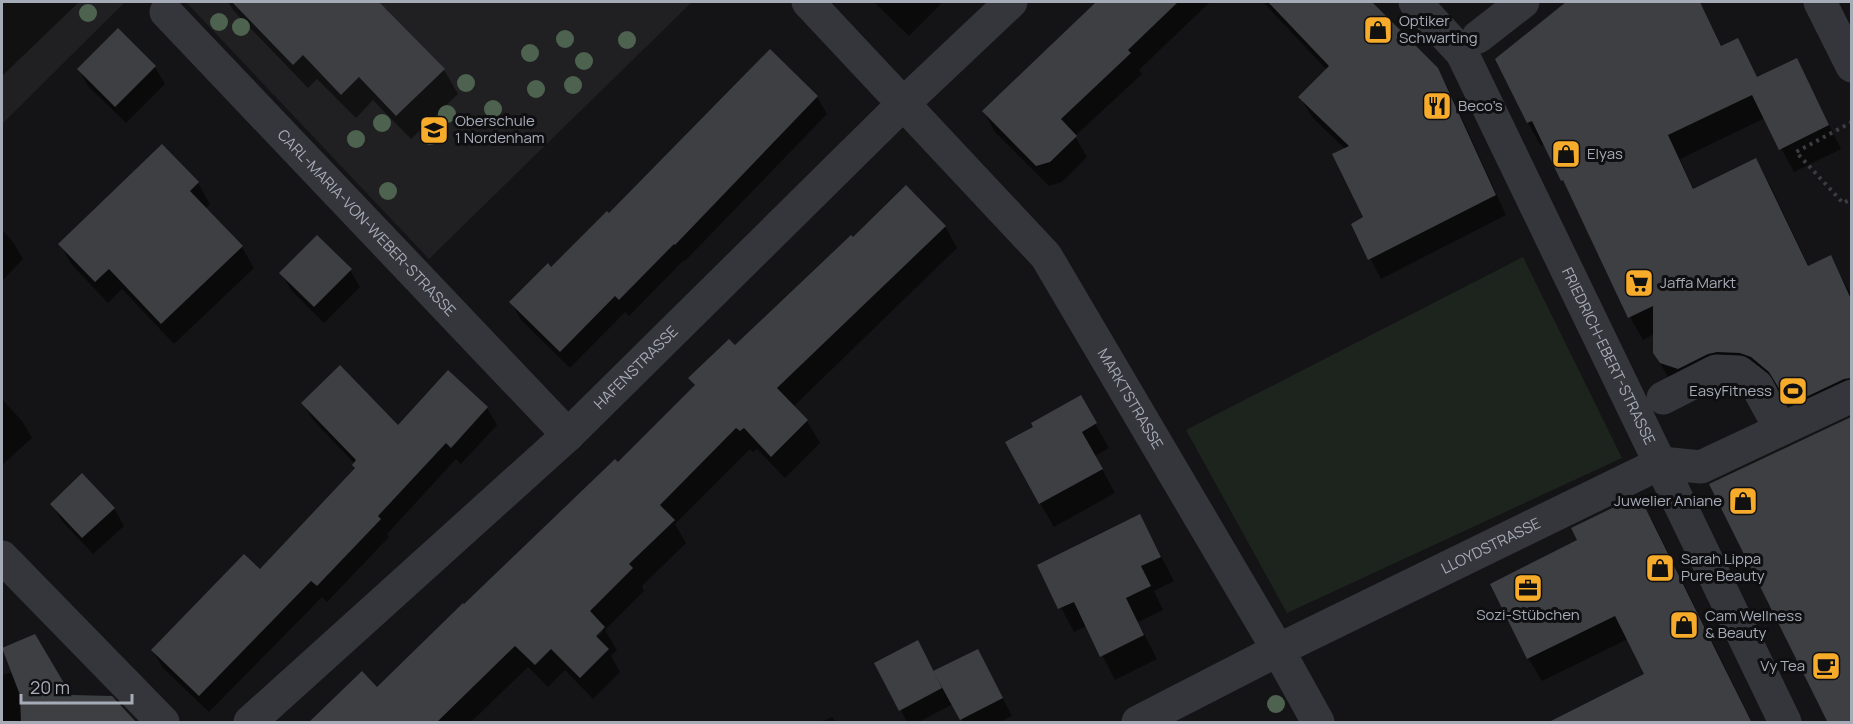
<svg xmlns="http://www.w3.org/2000/svg" width="1853" height="724" font-family="Manrope,sans-serif">
<rect width="100%" height="100%" fill="#141416"/>
<g fill="#202023">
<path d="M2 2H125L2 124Z"/>
<path d="M186 2H692L429 259Z"/>
</g>
<path fill="#1c241d" d="M1523 257 1622 458 1287 613 1186 430Z"/>
<g fill="#0007" fill-rule="evenodd">
<path d="M2 2H79L2 76Z"/>
<path d="M228 2H377L444 70 458 94 411 139 373 100 356 118 317 79 308 88 233 10Z"/>
<path d="M874 2H943L909 36Z"/>
<path d="M1096 2H1210L1139 70 1142 74 1075 136 1087 157 1062 182 1049 186 995 132 984 112Z"/>
<path d="M1263 2H1370L1437 69 1449 90 1506 215 1381 279 1353 225 1365 218 1345 149 1312 117 1300 97 1327 70Z"/>
<path d="M1568 2H1700L1722 47 1737 40 1758 79 1797 60 1841 149 1794 172 1765 118 1680 159 1694 190 1756 160 1769 183 1809 267 1830 257 1852 296V405L1803 427 1784 395 1765 380 1675 386 1668 377 1654 353V334L1643 340 1630 317 1576 204 1545 144 1541 146 1528 123 1497 59Z"/>
<path d="M118 30 155 67 165 84 126 123 88 86 79 69Z"/>
<path d="M817 97 827 114 685 261 684 260 629 316 625 312 570 368 521 320 511 302 551 269 609 215Z"/>
<path d="M162 146 198 183 210 204 205 209 242 247 254 268 174 344 122 289 108 303 72 265 60 244Z"/>
<path d="M945 226 957 248 793 407 807 421 820 443 785 478 757 449 753 452 750 449 675 524 686 543 642 586 644 591 605 630 617 650 611 656 620 672 593 699 565 670 548 687 528 667 471 722H314L377 689 618 465 695 387 690 378 735 347 853 239ZM603 627V632L591 642Z"/>
<path d="M2 230 13 242 23 259 2 281Z"/>
<path d="M350 270 360 287 324 323 291 290 281 273Z"/>
<path d="M448 372 487 408 497 425 461 464 456 459 387 534 389 537 327 602 322 597 209 712 163 668 153 651 260 571 356 470 354 466 355 464 313 420 303 403 398 427Z"/>
<path d="M1080 397 1109 448 1095 456 1115 493 1054 527 1040 503 1035 427Z"/>
<path d="M2 399 22 421 32 438 2 465Z"/>
<path d="M1852 419V722H1830L1711 484Z"/>
<path d="M1638 497 1652 520 1752 722H1590L1646 675 1628 639 1542 681 1528 658 1579 541Z"/>
<path d="M52 504 114 508 124 526 93 554 62 521Z"/>
<path d="M1140 516 1174 581 1154 591 1163 610 1138 622 1157 659 1115 680 1087 626 1074 632 1039 566Z"/>
<path d="M876 663 934 672 987 668 1012 716 999 722H963L953 704 919 722H907Z"/>
<path d="M13 672 70 696 110 722H2V675Z"/>
<path d="M832 717 836 722H821Z"/>
</g>
<g fill="#3e3f43">
<path d="M232 2H379L445 69 396 116 359 77 341 95 303 55 293 65Z"/>
<path d="M1096 2H1178L1128 50 1131 53 1061 119 1077 136 1050 162 1036 166 982 111Z"/>
<path d="M1268 2H1372L1438 68 1496 195 1368 260 1351 224 1363 217 1332 154 1349 146 1298 97 1329 66Z"/>
<path d="M1566 2H1700L1721 46 1738 38 1757 77 1797 58 1829 125 1779 150 1752 95 1668 135 1693 189 1756 158 1808 266 1831 255 1851 299V378L1844 379 1789 405 1769 372 1751 357 1740 353 1717 352 1708 354 1678 369 1660 363 1653 353V306L1628 318 1563 180 1561 181 1532 121 1527 123 1495 59Z"/>
<path d="M118 28 156 66 115 107 77 69Z"/>
<path d="M770 49 818 96 675 245 674 244 619 300 615 296 560 352 509 302 548 263 551 267 607 211 609 213Z"/>
<path d="M162 144 199 182 190 191 243 246 161 324 109 269 95 282 58 244Z"/>
<path d="M906 185 946 226 777 388 808 420 771 457 744 428 740 431 736 428 660 505 675 520 629 564 633 568 590 611 605 627 596 636 609 649 580 678 551 649 535 665 515 646 436 723H308L362 671 377 687 463 603 464 604 615 459 618 462 695 385 688 378 729 339 735 345 851 235 853 237Z"/>
<path d="M317 235 352 269 314 307 279 273Z"/>
<path d="M340 365 398 425 448 370 488 407 451 448 446 443 378 516 381 519 317 586 311 581 199 696 151 650 244 554 260 569 355 468 352 465 356 460 301 403Z"/>
<path d="M1081 395 1097 423 1082 432 1103 469 1039 504 1005 442 1033 427 1031 423Z"/>
<path d="M1851 417V723H1828L1709 484Z"/>
<path d="M82 473 115 508 82 538 50 504Z"/>
<path d="M1639 495 1721 661 1752 723H1547L1644 674 1615 616 1527 659 1490 584 1577 540 1571 528Z"/>
<path d="M1140 514 1161 557 1141 566 1151 586 1126 598 1144 635 1100 657 1074 602 1058 609 1037 565Z"/>
<path d="M35 634 71 695 112 696 137 723H21L20 695 2 648Z"/>
<path d="M918 640 942 688 899 711 874 663Z"/>
<path d="M978 649 1003 698 960 720 933 671Z"/>
</g>
<g fill="none" stroke-linecap="round" stroke-linejoin="round">
<path stroke="#3b3d42" stroke-width="4" stroke-dasharray="3 4.5" stroke-linecap="butt" d="M1852 122 1796 152 1843 203 1852 199"/>
<g stroke="#35363b" stroke-width="33">
<path id="s1" d="M1415 2 1462 53 1785 722"/>
<path d="M1478 37 1523 2"/>
<path d="M1663 398 1716 371 1739 372 1757 386 1780 428"/>
<path id="s2" d="M1278 650 1661 463 1701 467 1852 396"/>
</g>
<g stroke="#35363b" stroke-width="33">
<path id="s3" d="M808 2 1046 256 1278 650 1318 722"/>
<path d="M1820 2 1852 66"/>
<path id="s4" d="M166 12 568 435"/>
<path d="M2 557 163 722"/>
<path id="s5" d="M250 722 568 435 904 103 1011 2"/>
<path d="M1138 722 1278 650"/>
</g>
</g>
<g fill="#4d624f">
<circle cx="88" cy="13" r="9"/>
<circle cx="219" cy="22" r="9"/>
<circle cx="241" cy="27" r="9"/>
<circle cx="565" cy="39" r="9"/>
<circle cx="627" cy="40" r="9"/>
<circle cx="530" cy="53" r="9"/>
<circle cx="584" cy="61" r="9"/>
<circle cx="466" cy="83" r="9"/>
<circle cx="573" cy="85" r="9"/>
<circle cx="536" cy="89" r="9"/>
<circle cx="493" cy="109" r="9"/>
<circle cx="447" cy="114" r="9"/>
<circle cx="382" cy="123" r="9"/>
<circle cx="430" cy="136" r="9"/>
<circle cx="356" cy="139" r="9"/>
<circle cx="388" cy="191" r="9"/>
<circle cx="1276" cy="704" r="9"/>
</g>
<defs>
<g id="shop-square" transform="scale(1.5)"><rect x="-9" y="-9" width="18" height="18" rx="4" fill="#f7ab2b" stroke="#0f0f11"/><path d="M-5-2.5h2.3a2.7 3.5 0 0 1 5.4 0H5L5.5 6h-11ZM-1.5-2.5h3a1.5 2.3 0 0 0-3 0Z" fill="#111"/></g>
<g id="restaurant-square" transform="scale(1.5)"><rect x="-9" y="-9" width="18" height="18" rx="4" fill="#f7ab2b" stroke="#0f0f11"/><path d="M-5-6h1v4h1v-4h1v4h1v-4h1v5L-1.5 .5V6h-2V.5L-5-1ZM5-6V6H3V1.5H1.5Q1.5-4 5-6Z" fill="#111"/></g>
<g id="school-square" transform="scale(1.5)"><rect x="-9" y="-9" width="18" height="18" rx="4" fill="#f7ab2b" stroke="#0f0f11"/><path d="M0-5L7-2L0 1L-7-2ZM-4 1L0 2.5L4 1V4Q0 6-4 4Z" fill="#111"/></g>
<g id="supermarket-square" transform="scale(1.5)"><rect x="-9" y="-9" width="18" height="18" rx="4" fill="#f7ab2b" stroke="#0f0f11"/><path d="M-6-5.5h2.5l.6 2H6L4.5 2H-2.5L-4.4-4H-6ZM-1.5 3.2a1.3 1.3 0 1 0 .1 0ZM3 3.2a1.3 1.3 0 1 0 .1 0Z" fill="#111"/></g>
<g id="stadium-square" transform="scale(1.5)"><rect x="-9" y="-9" width="18" height="18" rx="4" fill="#f7ab2b" stroke="#0f0f11"/><path d="M0-5a6.5 5 0 1 0 0 10a6.5 5 0 1 0 0-10ZM-3.5-1.8h7v3.6h-7Z" fill="#111"/></g>
<g id="office-square" transform="scale(1.5)"><rect x="-9" y="-9" width="18" height="18" rx="4" fill="#f7ab2b" stroke="#0f0f11"/><path d="M-6-3h4V-5.5h4V-3h4V5H-6ZM-1-4.5V-3h2v-1.5ZM-6 0V1H6V0Z" fill="#111"/></g>
<g id="cafe-square" transform="scale(1.5)"><rect x="-9" y="-9" width="18" height="18" rx="4" fill="#f7ab2b" stroke="#0f0f11"/><path d="M-5.5-4.5H6V0H3Q3 3.5 0 3.5H-2.5Q-5.5 3.5-5.5 0ZM3-3.2v2h1.7v-2ZM-6 4.5H4V6H-6Z" fill="#111"/></g>
</defs>
<g fill-rule="evenodd">
<use href="#shop-square" x="1378" y="30"/>
<use href="#restaurant-square" x="1437" y="106"/>
<use href="#school-square" x="434" y="130"/>
<use href="#shop-square" x="1566" y="154"/>
<use href="#supermarket-square" x="1639" y="283"/>
<use href="#stadium-square" x="1793" y="391"/>
<use href="#shop-square" x="1743" y="501"/>
<use href="#shop-square" x="1660" y="568"/>
<use href="#office-square" x="1528" y="588"/>
<use href="#shop-square" x="1684" y="625"/>
<use href="#cafe-square" x="1826" y="666"/>
</g>
<g text-anchor="middle" stroke-width="6" stroke-linejoin="round" paint-order="stroke">
<g font-size="15" fill="#a5abb7" stroke="#0f0f11" text-anchor="start">
<text x="1399" y="26">Optiker<tspan x="1399" dy="17">Schwarting</tspan></text>
<text x="1458" y="111">Beco’s</text>
<text x="455" y="126">Oberschule<tspan x="455" dy="17">1 Nordenham</tspan></text>
<text x="1587" y="159">Elyas</text>
<text x="1660" y="288">Jaffa Markt</text>
<text x="1772" y="396" text-anchor="end">EasyFitness</text>
<text x="1722" y="506" text-anchor="end">Juwelier Aniane</text>
<text x="1681" y="564">Sarah Lippa<tspan x="1681" dy="17">Pure Beauty</tspan></text>
<text x="1528" y="620" text-anchor="middle">Sozi-Stübchen</text>
<text x="1705" y="621">Cam Wellness<tspan x="1705" dy="17">&amp; Beauty</tspan></text>
<text x="1805" y="671" text-anchor="end">Vy Tea</text>
</g>
<g font-size="15" fill="#a5abb7" stroke="#0f0f11">
<text dy="5" stroke="none"><textPath href="#s4" startOffset="291">CARL-MARIA-VON-WEBER-STRASSE</textPath></text>
<text dy="5" stroke="none"><textPath href="#s1" startOffset="406">FRIEDRICH-EBERT-STRASSE</textPath></text>
<text dy="5" stroke="none"><textPath href="#s5" startOffset="524">HAFENSTRASSE</textPath></text>
<text dy="5" stroke="none"><textPath href="#s3" startOffset="514">MARKTSTRASSE</textPath></text>
<text dy="5" stroke="none"><textPath href="#s2" startOffset="237">LLOYDSTRASSE</textPath></text>
</g>
</g>
<rect width="1853" height="724" fill="none" stroke="#a5abb7" stroke-width="6"/>
<path d="M21 694v9h111v-9" fill="none" stroke="#a5abb7" stroke-width="3"/>
<text x="30" y="694" font-size="18" fill="#a5abb7" stroke="#0f0f11" stroke-width="4.5" paint-order="stroke">20 m</text>
</svg>
